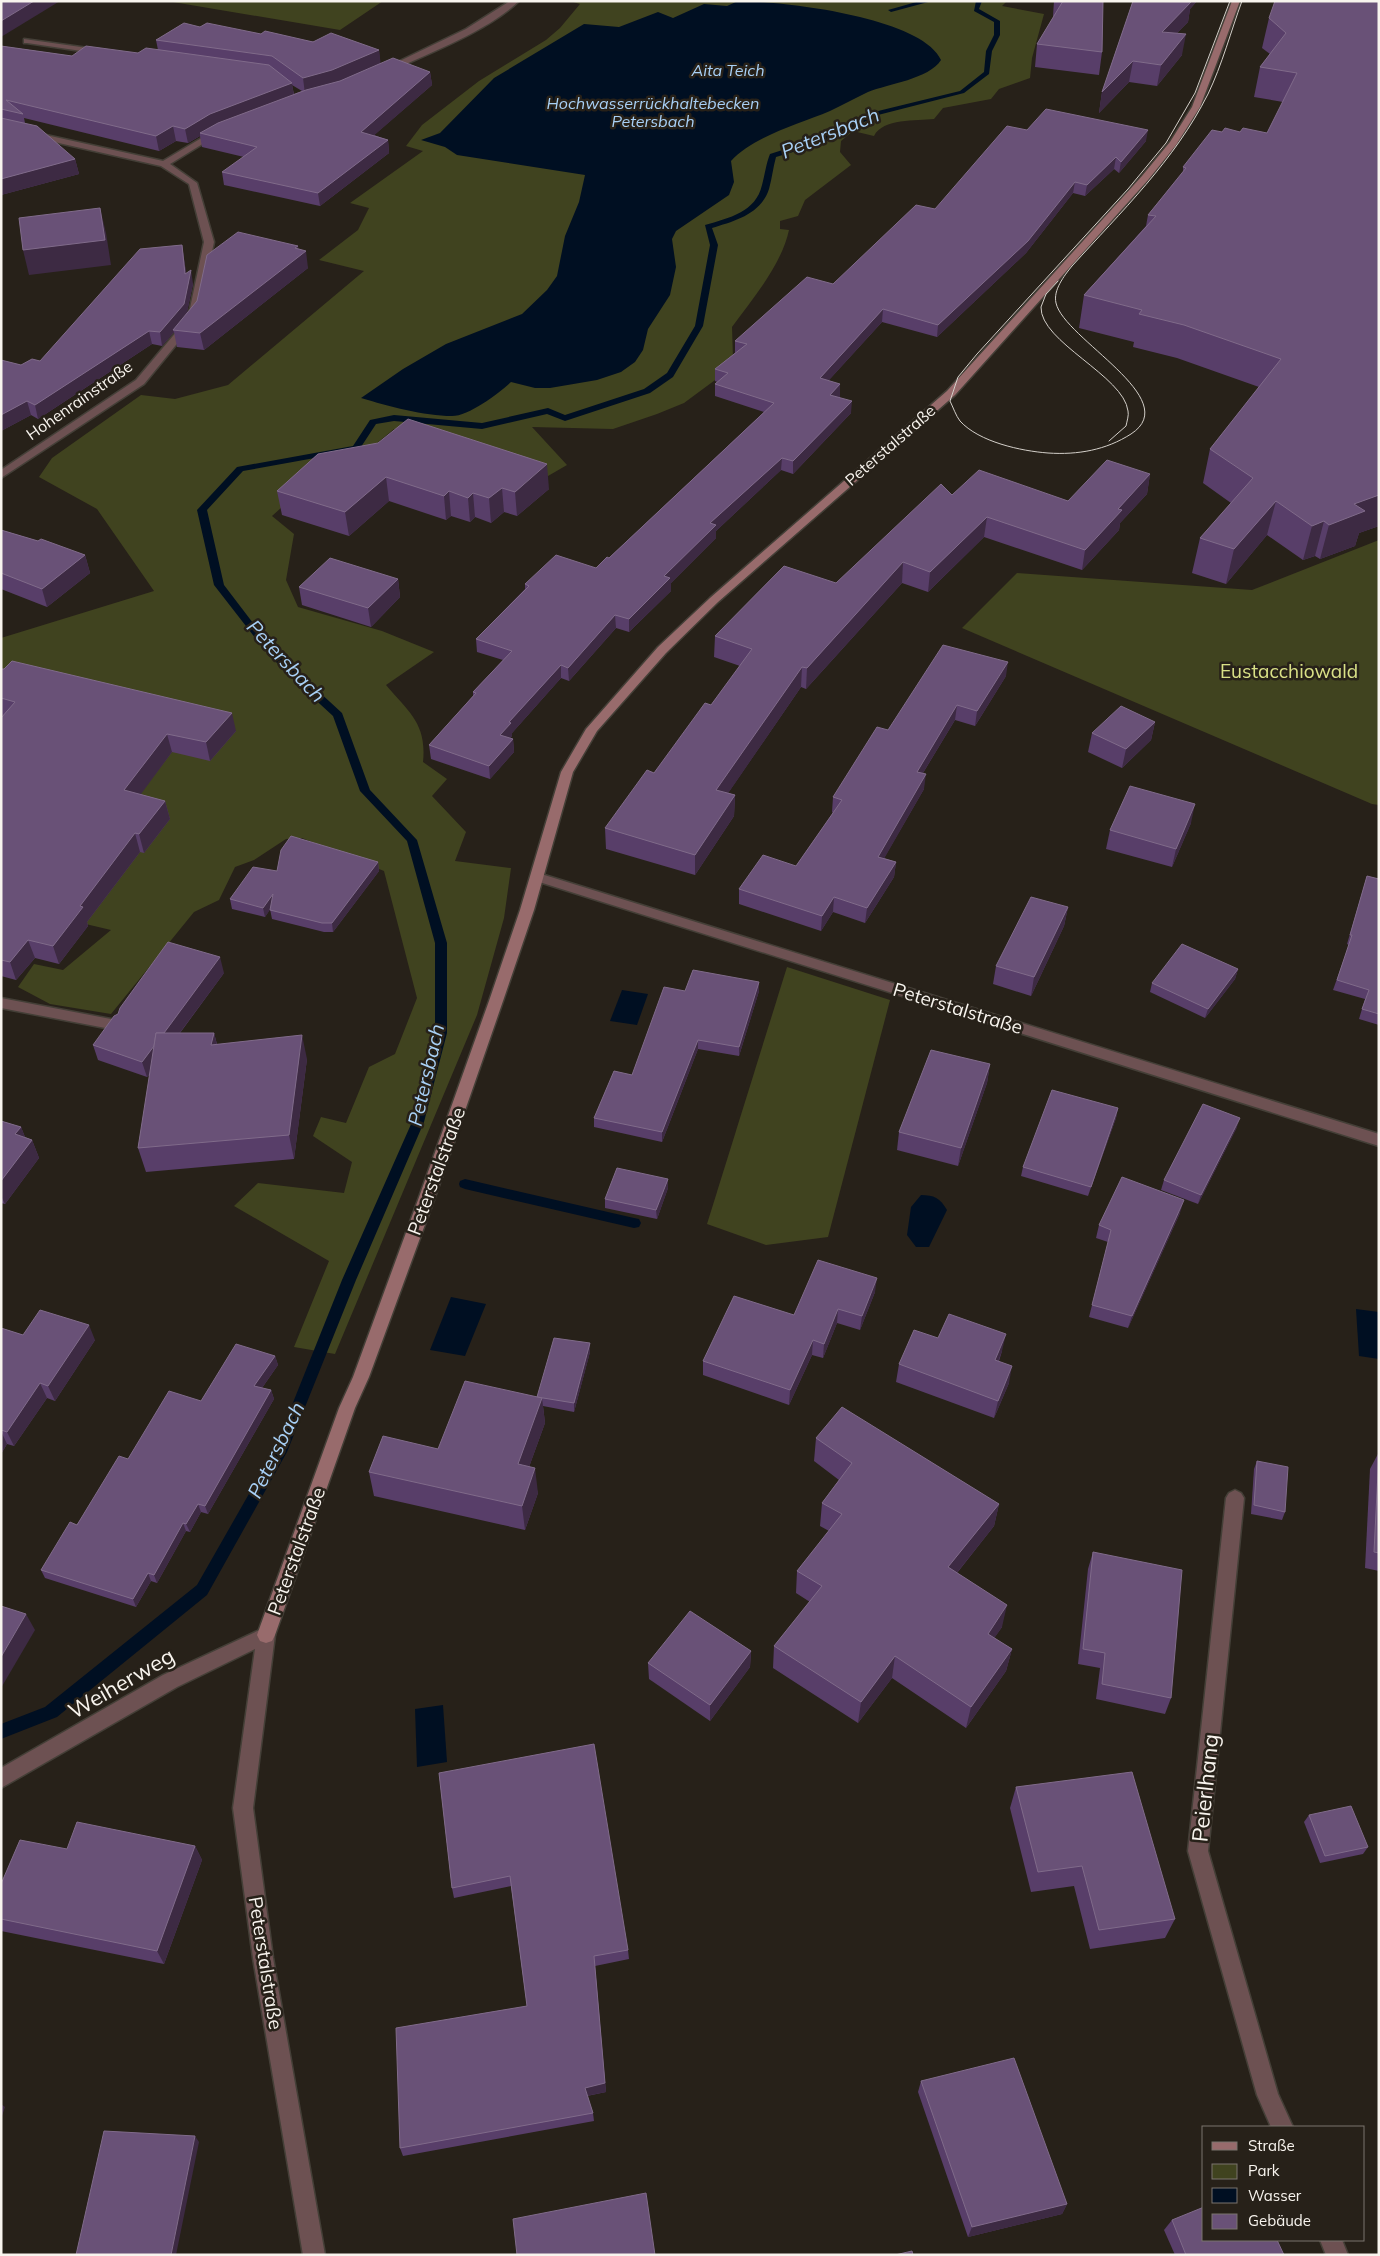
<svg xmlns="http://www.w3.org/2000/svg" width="1380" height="2256" font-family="Mulish,sans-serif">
<rect width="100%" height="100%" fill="#272119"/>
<g fill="#40431f">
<path d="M167 1H383L340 30Z"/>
<path d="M570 1H1007L1002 6 1044 14 1032 58 1030 78 999 89 991 99 943 108 934 119C916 121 883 118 874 136L853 131 841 141 840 152 851 165 805 200 798 216 780 221V229L789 230C781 266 753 298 732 327L733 358 730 369 684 403 657 414 613 429 532 427 567 465 548 476 439 436 394 429 354 462 312 480 272 516 294 534 286 580 298 607 382 631 434 652 386 685C409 712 427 724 423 762L447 779 432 796 466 832 455 861 511 868 504 918 477 1015 335 1354 294 1347 329 1261 234 1206 258 1183 344 1193 352 1162 313 1136 321 1117 346 1123 369 1067 395 1054 417 998 384 871 302 838 286 839 254 860 235 867 219 900 194 912 111 1014 50 1004 18 987 34 964 63 970 111 930 1 904V638L154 591 97 509 39 477 52 458 141 395 175 399 228 385 364 271 319 260 358 230 369 208 350 203 423 151 406 146 422 125 479 81 546 40 560 28 580 4Z"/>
<path d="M1379 540V805L1372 804 962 628 1017 573 1252 590Z"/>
<path d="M787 967 890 1000 828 1237 766 1245 707 1224Z"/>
</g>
<g fill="#000f22">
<path d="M738 1C781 1 922 17 941 60 929 79 888 84 868 92 855 98 843 105 830 111 799 124 754 136 731 161L734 182 729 195 676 231 672 239 676 267 670 295 648 329 643 350 635 362 621 372 597 380 550 388H535L511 382C499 393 469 416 452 416 424 416 388 406 361 398L403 369 446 344 522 314 547 290 557 276 565 236 579 202 585 175 457 155 445 147 421 140 440 133 494 78 584 24 619 27 658 12 673 18 704 4 727 6Z"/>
<path d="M622 990 648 994 637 1025 610 1021Z"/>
<path d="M921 1195C934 1195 940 1198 947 1210L929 1247H916L907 1235 911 1207Z"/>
<path d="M451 1297 486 1304 465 1356 430 1350Z"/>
<path d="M1356 1309 1379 1312V1359L1359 1356Z"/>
<path d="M443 1705 447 1762 417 1767 415 1709Z"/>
</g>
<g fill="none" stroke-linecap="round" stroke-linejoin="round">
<g fill="#000f22" fill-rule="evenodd">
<path d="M920 1H932L891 12 888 10Z"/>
<path d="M976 1H982L979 9 1000 21V35L992 51 989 74 964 93 878 115 823 143 776 157C773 168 772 178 769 189 761 214 735 221 712 228L718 245 703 326 673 377 650 393 565 421 547 414 482 429 394 421 376 424 359 450 243 471 207 510 224 585 262 635 292 667 342 713 370 790 417 840 447 943V1033L424 1122 356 1280 287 1452 207 1595 57 1717 1 1739V1724L45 1707 197 1585 274 1450 342 1280 412 1122 435 1033V943L407 841 360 791 333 716 284 671 256 639 214 585 197 510 237 467 353 446 370 420 394 415 482 423 548 408 565 415 644 389 667 373 695 326 710 245 705 225C729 218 756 212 762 185 765 174 766 164 770 154L817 139 874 112 960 91 984 72 986 51 994 35V22L974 11Z"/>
<path d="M465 1179 634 1218 639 1219 641 1223 639 1227 634 1228 465 1189 460 1187 459 1184 460 1181Z"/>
</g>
<g stroke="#443f37" stroke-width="3">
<g id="street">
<path d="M510 1H519C488 31 427 54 388 72L381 70 466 29Z"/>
<path d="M24 39 102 50 106 52 102 54 27 43H24Z"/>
<path d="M1 125 163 161 215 130 222 132 170 164 197 183 214 242 198 318 144 384 1 478V470L136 380 188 318 204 242 189 184 161 166 1 130Z"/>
<path d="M538 873 1379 1134V1146L533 880 531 877Z"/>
<path d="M1 998 116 1020 121 1021 123 1025 121 1029 116 1030 1 1008Z"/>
<path d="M1235 1490 1241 1493 1244 1498 1208 1851 1278 2094 1293 2127H1271L1257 2095 1188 1851 1226 1498 1229 1493Z"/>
<path d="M266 1627 272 1629 275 1635 253 1808 273 1958 325 2255H303L253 1958 233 1808 255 1649 177 1687 1 1788V1768L163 1675Z"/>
<path d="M1320 2240H1342L1348 2255H1326Z"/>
</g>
</g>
<g stroke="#443f37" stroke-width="3">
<path id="secondary" d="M1232 1H1240L1200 107 1176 145 1148 180 955 395 718 602 666 653 597 731 573 772 534 910 503 1001 434 1200 369 1377 355 1408 275 1635 272 1641 266 1643 260 1641 257 1635 339 1408 353 1377 418 1200 489 1001 520 910 561 772 586 729 658 647 710 598 947 391 1142 176 1170 142 1192 107Z"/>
</g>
<use href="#street" fill="#6d5152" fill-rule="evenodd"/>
<use href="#secondary" fill="#986b6c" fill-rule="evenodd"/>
<g stroke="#d3cfc9" stroke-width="1">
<path d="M1230 1 1195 93 1166 143 1128 189 977 354 958 377 950 401C953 407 956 416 960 421 979 442 1021 451 1048 453 1078 455 1106 450 1131 434 1185 399 1064 339 1056 303 1053 290 1064 276 1072 266 1121 212 1175 160 1208 94 1222 65 1231 31 1242 1"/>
<path d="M1058 281 1046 294 1041 307C1040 342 1124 376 1128 411 1129 415 1127 421 1126 426L1109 441"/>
</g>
</g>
<g fill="#583e69" fill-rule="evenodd">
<path d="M1054 1H1103L1102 52 1099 75 1035 67 1037 44 1054 16H1053Z"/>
<path d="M1133 1H1197L1190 9 1188 22 1177 33 1182 55 1157 86 1129 82 1099 113 1102 92Z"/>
<path d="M1379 1V526L1359 533 1355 546 1320 559 1315 556 1303 560 1267 535 1226 584 1192 573 1200 538 1231 503 1203 483 1210 449 1259 387 1177 358 1133 347 1134 342 1079 328 1084 295 1146 226 1148 215 1183 172V167L1222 132H1240L1267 133 1283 102 1254 97 1260 67 1270 54 1262 48 1269 18Z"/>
<path d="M200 27 379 50 380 64 430 72 432 85 374 135 388 140 389 153 320 206 224 185 222 172 244 157 202 147 200 136 188 143 176 141 159 151 24 118 25 123 75 159 79 174 1 195V46L72 56 138 53 158 50 156 40ZM292 85 302 91 294 94Z"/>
<path d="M1027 130 1146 141 1119 173 1114 169 1085 196 1073 193 1026 253 937 337 882 322 828 381 840 384 839 397 851 413 793 474 781 470 716 531V538L671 583V591L629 632 616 628 569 681 561 678 512 733V736L510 738 513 739 514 752 490 779 431 759 429 745 473 696V692L503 660 477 652 476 639 525 589V584L596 568 609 558 764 412 715 396V384L717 382 715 381V369L735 353V341L833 284 935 209Z"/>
<path d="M182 245 186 273 193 284 187 312 299 249 308 268 204 350 177 347 174 332 162 346 152 344 38 419 31 415 1 431 21 365 40 361Z"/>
<path d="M318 454 549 489 517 516 504 512 491 523 475 517 470 522 451 516 446 520 389 501 349 536 282 515 277 491Z"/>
<path d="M1150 474 1147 494 1120 523 1119 530 1082 570 984 537 928 592 902 583 806 689 801 687 728 793 735 795 734 816 695 875 606 849 605 828 654 773 711 705 740 666 714 657 715 636 836 583 952 495 1068 501Z"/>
<path d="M1 530 85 555 90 573 47 607 1 589Z"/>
<path d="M398 579 400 597 371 627 302 605 299 587Z"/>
<path d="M1 669 236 731 210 761 172 752 140 794 165 801 170 819 144 853 140 852 87 922 88 926 59 964 35 958 16 980 1 976V718L3 716 1 715Z"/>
<path d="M1006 676 975 726 955 720 923 773 924 789 884 858 896 862 894 877 865 923 833 912 821 931 739 904V889L796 866 833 813 832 812 833 797 888 730Z"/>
<path d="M1155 722 1151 740 1122 768 1088 752 1092 733Z"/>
<path d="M1191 823 1172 867 1106 849 1110 830Z"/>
<path d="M378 862 379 871 333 932H324L272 919 270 909 265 917 232 909 230 899 277 871Z"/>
<path d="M1367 876 1379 879V1025L1359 1019 1365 999 1333 990 1349 945 1347 944Z"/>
<path d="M1068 907 1064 926 1031 996 993 984 996 966Z"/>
<path d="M1238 969 1235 979 1205 1018 1150 992 1152 983Z"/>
<path d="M224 973 180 1033H214L217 1044 307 1059 294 1159 146 1172 138 1148 150 1074 147 1077 98 1060 93 1045 118 1014Z"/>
<path d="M759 982V991L739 1056 698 1049 662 1142 594 1127V1118L632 1075 685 991Z"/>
<path d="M990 1064 987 1083 958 1166 897 1150 899 1132Z"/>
<path d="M1118 1108 1116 1118 1088 1196 1021 1176 1023 1167Z"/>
<path d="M1 1121 21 1127 25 1137 32 1140 39 1158 5 1204 1 1203Z"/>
<path d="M1237 1127 1198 1204 1161 1190 1164 1180Z"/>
<path d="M668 1179V1188L657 1219 605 1208V1199Z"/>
<path d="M1180 1213 1128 1328 1089 1317 1108 1242 1096 1238 1099 1225Z"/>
<path d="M875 1292 860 1330 837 1323 823 1358 812 1355 789 1405 703 1375V1361L794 1315Z"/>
<path d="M1 1328 23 1335 95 1340 55 1401 47 1398 14 1446 7 1444 1 1454Z"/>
<path d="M938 1338 1002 1351 999 1361 1009 1383 994 1418 896 1382 899 1364Z"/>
<path d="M590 1343V1352L574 1412 543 1406 545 1423 529 1467 538 1493 525 1530 374 1496 369 1472 438 1449 537 1397Z"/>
<path d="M275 1356 278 1365 262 1388 271 1390 274 1399 208 1514 201 1512 190 1532 186 1531 157 1583 151 1581 136 1607 45 1578 41 1570 128 1459 201 1401Z"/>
<path d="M816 1438 999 1504 994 1526 957 1573 1002 1627 994 1638 1012 1649 1006 1671 966 1728 892 1678 858 1723 773 1668 774 1646 810 1602 796 1593 797 1571 829 1531 820 1526 822 1503 839 1480 814 1461Z"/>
<path d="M1379 1452V1571L1365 1568 1370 1469Z"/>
<path d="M1257 1461 1285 1512 1282 1520 1251 1514 1254 1469Z"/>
<path d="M1093 1552 1171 1698 1165 1714 1096 1699 1100 1668 1078 1664 1088 1569Z"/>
<path d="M751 1651 750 1667 710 1721 649 1679 648 1663Z"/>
<path d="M439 1773 628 1950 629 1959 595 1966 606 2092 587 2096 593 2113 594 2121 403 2156 400 2148 527 2006 511 1886 454 1898 452 1888Z"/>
<path d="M1016 1787 1175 1919 1165 1938 1090 1949 1074 1886 1031 1892 1010 1808Z"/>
<path d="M1309 1815 1368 1847 1363 1854 1320 1863 1304 1822Z"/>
<path d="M195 1846 202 1860 164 1964 1 1931V1884L67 1849Z"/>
<path d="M921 2081 1067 2204 1062 2214 968 2237 918 2092Z"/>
<path d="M1172 2220 1284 2255H1175L1164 2230Z"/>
</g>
<g fill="#3d2a43">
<path d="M34 1H60L1 37V21Z"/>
<path d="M1182 1H1197L1190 9 1188 22 1158 52 1162 32Z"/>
<path d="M1186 34 1182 55 1157 86 1161 65Z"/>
<path d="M379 50 381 66 305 94 303 78Z"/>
<path d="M1133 61 1129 82 1099 113 1102 92Z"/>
<path d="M430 72 432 85 363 145 361 132Z"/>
<path d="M292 83 294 97 200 133V136L188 143 185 129 210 114Z"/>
<path d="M173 126 176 141 159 151 156 136Z"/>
<path d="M1148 130 1146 141 1119 173 1121 162Z"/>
<path d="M388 140 389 153 320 206 318 193Z"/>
<path d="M1116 157 1114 169 1085 196 1087 185Z"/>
<path d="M75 159 79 174 1 195V179Z"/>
<path d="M1075 182 1073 193 1026 253 937 337 938 325Z"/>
<path d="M100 208 106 233 111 265 29 275 23 250Z"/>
<path d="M182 245 188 285 191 270 193 284 186 317 173 330 174 332 162 346 160 332 185 274Z"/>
<path d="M298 246 300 256 306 251 308 268 204 350 200 333Z"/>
<path d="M883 309 882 322 819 391 820 378Z"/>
<path d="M149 331 152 344 38 419 35 405Z"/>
<path d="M840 384V397L829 407 830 395Z"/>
<path d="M27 401 31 415 1 431V415Z"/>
<path d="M852 401 851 413 793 474V461Z"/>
<path d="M782 458 781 470 716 531V538L671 583V591L629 632V619L664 576 710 523Z"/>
<path d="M547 464 549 489 517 516 515 492Z"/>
<path d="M1150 474 1147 494 1120 523 1119 530 1082 570 1085 550 1118 509Z"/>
<path d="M386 477 389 501 349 536 345 512Z"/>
<path d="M502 488 504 512 491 523 489 498Z"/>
<path d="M449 491 451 516 446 520 444 496Z"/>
<path d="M473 493 475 517 470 522 468 498Z"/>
<path d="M1379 495V526L1359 533 1355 546 1320 559 1329 525 1354 504Z"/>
<path d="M1276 501 1267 535 1226 584 1234 549Z"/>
<path d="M987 517 984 537 928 592 930 572Z"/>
<path d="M1324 521 1315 556 1303 560 1312 526Z"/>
<path d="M85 555 90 573 47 607 42 589Z"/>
<path d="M903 562 902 583 806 689 807 668Z"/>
<path d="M398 579 400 597 371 627 368 608Z"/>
<path d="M615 615 616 628 569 681 568 668Z"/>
<path d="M1008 662 1006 676 975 726 977 711Z"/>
<path d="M561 665V678L512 733V736L501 748 500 735 509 722Z"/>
<path d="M802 667 801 687 716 811V790Z"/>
<path d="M957 705 955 720 915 786 917 772Z"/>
<path d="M232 713 236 731 210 761 206 742Z"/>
<path d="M1155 722 1151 740 1122 768 1126 749Z"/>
<path d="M167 734 172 752 130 809 124 790Z"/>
<path d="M513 739 514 752 490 779 489 766Z"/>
<path d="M926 774 924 789 877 871 878 857Z"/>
<path d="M735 795 734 816 695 875V855Z"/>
<path d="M165 801 170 819 144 853 139 834Z"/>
<path d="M1195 804 1191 823 1172 867 1176 849Z"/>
<path d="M135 833 140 852 87 922 88 926 59 964 53 946 80 906Z"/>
<path d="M378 862 379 871 333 932 332 923Z"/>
<path d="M896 862 894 877 865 923 867 908Z"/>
<path d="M273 894 275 903 265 917 263 908Z"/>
<path d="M834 897 833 912 821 931 822 916Z"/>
<path d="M1068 907 1064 926 1031 996 1034 977Z"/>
<path d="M28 940 35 958 16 980 10 962Z"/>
<path d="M220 957 224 973 147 1077 142 1062Z"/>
<path d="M1238 969 1235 979 1205 1018 1208 1009Z"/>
<path d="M759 982V991L739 1056V1047Z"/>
<path d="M214 1033 220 1057 211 1045Z"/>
<path d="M302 1035 307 1059 294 1159 289 1135Z"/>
<path d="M698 1040V1049L662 1142V1132Z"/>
<path d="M990 1064 987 1083 958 1166 961 1148Z"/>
<path d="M1118 1108 1116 1118 1088 1196 1091 1187Z"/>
<path d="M1240 1118 1237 1127 1198 1204 1201 1195Z"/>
<path d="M21 1127 28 1145 15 1134Z"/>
<path d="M32 1140 39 1158 5 1204 1 1196V1181Z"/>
<path d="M668 1179V1188L657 1219 656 1210Z"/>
<path d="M1184 1200 1180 1213 1128 1328 1132 1316Z"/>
<path d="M877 1278 875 1292 860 1330 862 1316Z"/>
<path d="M838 1309 837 1323 823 1358 824 1344Z"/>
<path d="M89 1325 95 1340 55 1401 48 1386Z"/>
<path d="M1006 1334 1002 1351 992 1377 995 1360Z"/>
<path d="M813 1340 812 1355 789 1405 790 1390Z"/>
<path d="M590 1343V1352L574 1412V1403Z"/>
<path d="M275 1356 278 1365 257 1395 254 1386Z"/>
<path d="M1012 1366 1009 1383 994 1418 998 1401Z"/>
<path d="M40 1383 47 1398 14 1446 7 1432Z"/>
<path d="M271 1390 274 1399 208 1514 205 1506Z"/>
<path d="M542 1398 545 1423 521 1489 518 1464Z"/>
<path d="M1 1431 7 1444 1 1454Z"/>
<path d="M535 1468 538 1493 525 1530 522 1506Z"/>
<path d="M198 1504 201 1512 190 1532 186 1524Z"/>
<path d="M999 1504 994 1526 944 1589 948 1567Z"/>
<path d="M183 1523 186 1531 157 1583 154 1575Z"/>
<path d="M148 1573 151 1581 136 1607 133 1599Z"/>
<path d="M1007 1605 1002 1627 982 1656 988 1634Z"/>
<path d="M26 1614 35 1630 1 1688V1657Z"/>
<path d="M1012 1649 1006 1671 966 1728 971 1707Z"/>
<path d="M751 1651 750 1667 710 1721V1705Z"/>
<path d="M895 1656 892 1678 858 1723 861 1702Z"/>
<path d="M195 1846 202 1860 164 1964 157 1951Z"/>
<path d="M594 1956 606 2092 586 2096 585 2088Z"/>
<path d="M1 2104 5 2107 1 2119Z"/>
<path d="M195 2136 199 2142 176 2255H171Z"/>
<path d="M1067 2204 1062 2214 968 2237 972 2227Z"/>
</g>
<g fill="#695177" stroke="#806b8a">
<path d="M1 1H34L1 21Z"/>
<path d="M1063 1H1103L1102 52 1037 44Z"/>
<path d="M1133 1 1191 2 1162 32 1186 34 1161 65 1133 61 1102 92Z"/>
<path d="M1275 1H1379V495L1354 504 1365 511 1329 525 1324 521 1312 526 1276 501 1234 549 1200 538 1253 478 1210 449 1281 359 1184 325 1139 314 1142 310 1084 295 1156 216 1148 215 1186 168 1183 167 1212 130 1222 132 1225 128 1240 132 1243 128 1267 133 1297 73 1260 67 1286 33 1269 18Z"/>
<path d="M184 23 200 27 207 23 261 34 265 31 313 42 331 33 379 50 332 70 303 78 272 56 156 40Z"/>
<path d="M1 46 72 56 86 46 138 53 146 48 269 65 292 83 210 114 185 129 173 126 156 136 6 100 23 114 1 109Z"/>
<path d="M393 58 430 72 361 132 388 140 318 193 222 172 257 147 200 133 218 123 306 90 340 81Z"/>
<path d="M1046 109 1148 130 1121 162 1116 157 1087 185 1075 182 1028 241 938 325 883 309 820 378 840 384 830 395 852 401 793 461 782 458 710 523 716 525 664 576 670 578 629 619 615 615 568 668 561 665 509 722 511 723 500 735 513 739 489 766 429 745 476 693 473 692 512 651 476 639 529 586 525 584 556 555 596 568 607 557 609 558 774 403 715 384 728 373 715 369 747 344 735 341 807 277 833 284 916 205 935 209 1007 126 1027 130Z"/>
<path d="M1 118 37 126 75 159 1 179Z"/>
<path d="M100 208 105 240 23 250 19 218Z"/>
<path d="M238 232 298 246 295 248 306 251 200 333 173 330 197 301 207 255Z"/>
<path d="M182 245 185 274 191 270 184 304 160 332 149 331 35 405 27 401 1 415V360L21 365 32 359 40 361 140 249Z"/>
<path d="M408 419 547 464 515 492 502 488 489 498 473 493 468 498 449 491 444 496 386 477 345 512 277 491 318 454 378 443Z"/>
<path d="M1107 460 1150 474 1118 509 1122 510 1085 550 987 517 930 572 903 562 807 668 802 667 716 790 735 795 695 855 605 828 647 770 654 773 705 703 711 705 752 649 715 636 784 566 836 583 941 484 952 495 979 470 1068 501Z"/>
<path d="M1 530 38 541 41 539 85 555 42 589 1 573Z"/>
<path d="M330 558 398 579 368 608 299 587Z"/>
<path d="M943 645 1008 662 977 711 957 705 917 772 926 774 878 857 896 862 867 908 834 897 822 916 739 889 763 855 796 866 842 800 833 797 877 727 888 730Z"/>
<path d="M12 661 232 713 206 742 167 734 124 790 165 801 139 834 135 833 80 906 83 907 53 946 28 940 10 962 1 960V718L15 702 1 698V669H4Z"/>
<path d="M1121 706 1155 722 1126 749 1092 733Z"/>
<path d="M1130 786 1195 804 1176 849 1110 830Z"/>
<path d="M291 836 378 862 332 923H322L270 910 273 894 263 908 230 899 253 867 277 871 281 850Z"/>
<path d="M1367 876 1379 879V1014L1362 1009 1369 990 1337 980 1352 935H1350Z"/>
<path d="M1031 897 1068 907 1034 977 996 966Z"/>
<path d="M168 942 220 957 164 1033H156L154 1046 142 1062 93 1045 114 1016 118 1014 120 1008Z"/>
<path d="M1182 944 1238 969 1208 1009 1152 983Z"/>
<path d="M693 970 759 982 739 1047 698 1040 662 1132 594 1118 614 1071 632 1075 664 987 685 991Z"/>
<path d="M156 1033H214L211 1045 302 1035 289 1135 138 1148Z"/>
<path d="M931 1050 990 1064 961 1148 899 1132Z"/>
<path d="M1052 1090 1118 1108 1091 1187 1023 1167Z"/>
<path d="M1203 1104 1240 1118 1201 1195 1164 1180Z"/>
<path d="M1 1121 21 1127 15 1134 32 1140 1 1181Z"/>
<path d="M617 1168 668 1179 656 1210 605 1199Z"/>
<path d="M1122 1177 1184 1200 1132 1316 1092 1305 1111 1230 1099 1225Z"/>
<path d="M818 1260 877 1278 862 1316 838 1309 824 1344 813 1340 790 1390 703 1361 734 1296 794 1315Z"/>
<path d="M40 1310 89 1325 48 1386 40 1383 7 1432 1 1430V1328L23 1335Z"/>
<path d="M949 1314 1006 1334 995 1360 1012 1366 998 1401 899 1364 914 1330 938 1338Z"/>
<path d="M554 1338 590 1343 574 1403 537 1397Z"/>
<path d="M236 1344 275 1356 254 1386 271 1390 205 1506 198 1504 186 1524 183 1523 154 1575 148 1573 133 1599 41 1570 70 1522 77 1525 119 1456 128 1459 169 1391 201 1401Z"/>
<path d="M465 1381 542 1398 518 1464 535 1468 522 1506 369 1472 383 1436 438 1449Z"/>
<path d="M842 1407 999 1504 948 1567 1007 1605 988 1634 1012 1649 971 1707 895 1656 861 1702 774 1646 822 1586 797 1571 842 1514 822 1503 852 1463 816 1438Z"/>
<path d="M1379 1452V1553L1374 1552Z"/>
<path d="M1257 1461 1288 1467 1285 1512 1254 1505Z"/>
<path d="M1093 1552 1182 1570 1171 1698 1102 1684 1105 1653 1083 1649Z"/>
<path d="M1 1606 26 1614 1 1657Z"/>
<path d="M690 1611 751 1651 710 1705 648 1663Z"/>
<path d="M594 1744 628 1950 594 1956 605 2083 585 2088 593 2113 400 2148 396 2028 527 2006 510 1876 452 1888 439 1773Z"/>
<path d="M1132 1772 1175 1919 1099 1930 1082 1866 1038 1872 1016 1787Z"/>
<path d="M1351 1806 1368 1847 1325 1856 1309 1815Z"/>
<path d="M77 1822 195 1846 157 1951 1 1919V1884L20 1840 67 1849Z"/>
<path d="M1014 2058 1067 2204 972 2227 921 2081Z"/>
<path d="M104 2131 195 2136 171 2255H76Z"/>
<path d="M646 2193 655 2255H517L513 2219Z"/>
<path d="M1204 2207V2240H1277L1284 2255H1186L1172 2220Z"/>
<path d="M912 2251 913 2255H895Z"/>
</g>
<g text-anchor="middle" stroke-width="5" stroke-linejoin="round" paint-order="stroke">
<g font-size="16" font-style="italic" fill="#a8d0f6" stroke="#272119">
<text x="728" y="76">Aita Teich</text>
<text x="653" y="109">Hochwasserrückhaltebecken<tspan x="653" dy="18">Petersbach</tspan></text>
</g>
<g font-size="16" fill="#f8f4ee" stroke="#272119">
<text transform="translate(79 400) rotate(-35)" y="6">Hohenrainstraße</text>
<text transform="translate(890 445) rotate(-41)" y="6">Peterstalstraße</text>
</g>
<g font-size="19" fill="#d9e086" stroke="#272119">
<text x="1289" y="678">Eustacchiowald</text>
</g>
<g font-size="19" fill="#f8f4ee" stroke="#272119">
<text transform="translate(958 1008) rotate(17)" y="7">Peterstalstraße</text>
<text transform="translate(436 1171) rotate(-70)" y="7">Peterstalstraße</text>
<text transform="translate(296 1551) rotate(-70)" y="7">Peterstalstraße</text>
<text transform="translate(266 1963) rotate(81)" y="7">Peterstalstraße</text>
</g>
<g font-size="20" font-style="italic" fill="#a8d0f6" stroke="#272119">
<text transform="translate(830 133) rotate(-22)" y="7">Petersbach</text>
<text transform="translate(286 661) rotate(47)" y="7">Petersbach</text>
<text transform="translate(426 1075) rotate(-77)" y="7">Petersbach</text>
<text transform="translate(276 1450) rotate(-64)" y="7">Petersbach</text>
</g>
<g font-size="22" fill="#f8f4ee" stroke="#272119">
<text transform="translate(121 1683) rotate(-30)" y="8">Weiherweg</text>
<text transform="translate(1205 1788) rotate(-84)" y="8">Peierlhang</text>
</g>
</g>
<rect width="1380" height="2256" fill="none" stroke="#f8f4ee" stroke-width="5"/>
<rect x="1202" y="2126" width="162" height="115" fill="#272119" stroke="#7b756e"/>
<rect x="1212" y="2142" width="25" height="8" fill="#986b6c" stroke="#7b756e"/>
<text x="1248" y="2151" font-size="15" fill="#f8f4ee">Straße</text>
<rect x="1212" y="2164" width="25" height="15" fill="#40431f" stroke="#7b756e"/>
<text x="1248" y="2176" font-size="15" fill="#f8f4ee">Park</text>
<rect x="1212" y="2188" width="25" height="15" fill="#000f22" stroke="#7b756e"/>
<text x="1248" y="2201" font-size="15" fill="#f8f4ee">Wasser</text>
<rect x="1212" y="2214" width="25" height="15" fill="#695177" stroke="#7b756e"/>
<text x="1248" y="2226" font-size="15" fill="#f8f4ee">Gebäude</text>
</svg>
